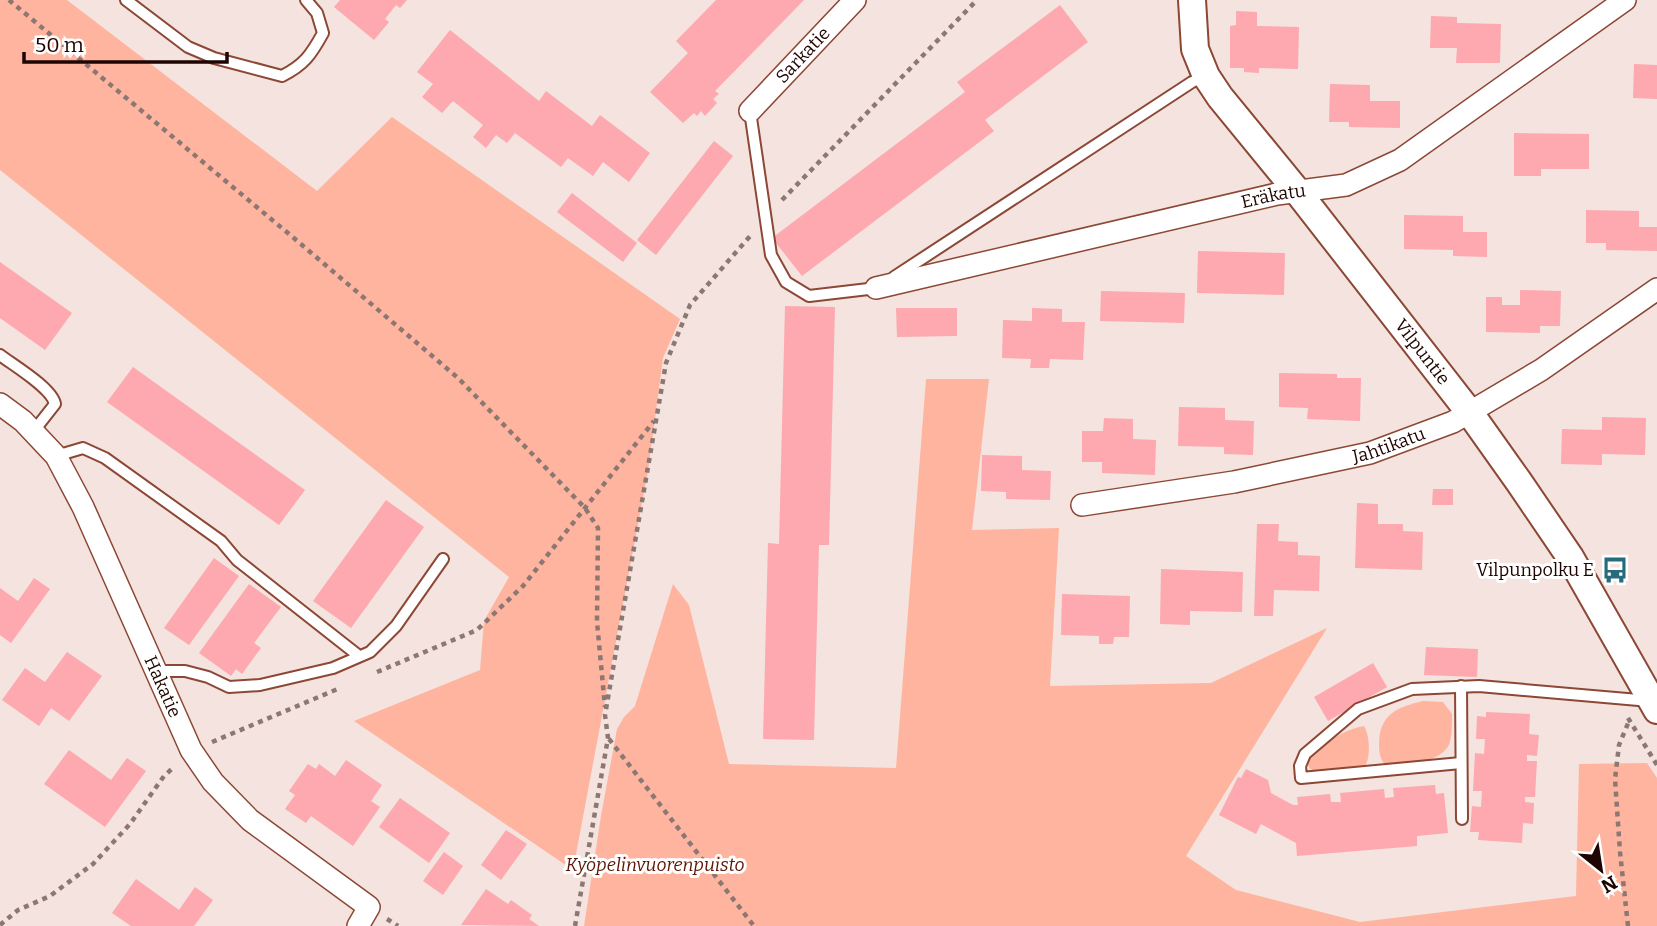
<svg xmlns="http://www.w3.org/2000/svg" width="1657" height="926" font-family="Bitter,serif">
<rect width="100%" height="100%" fill="#f4e3de"/>
<g fill="#ffb4a0">
<path d="M0 0H67L317 191 392 117 680 319 663 358 648 471 573 870 354 721 480 670 484 621 509 577 0 170Z"/>
<path d="M926 379H989L972 530 1059 528 1050 686 1211 683 1327 628 1186 856 1236 890 1360 922 1576 896 1579 764 1647 763 1657 778V926H584L601 816 617 729 624 717 635 706 673 584 689 605 729 764 896 768Z"/>
<path d="M1423 701 1443 702 1452 714C1452 722 1452 733 1450 742 1444 763 1404 765 1385 765 1380 759 1379 752 1379 744 1379 714 1398 707 1423 701Z"/>
<path d="M1364 726C1370 736 1371 759 1364 767L1317 773 1309 768 1307 760C1321 745 1344 729 1364 726Z"/>
</g>
<g fill="#fda9af">
<path d="M340 0H407L400 8 396 5 385 19 389 22 374 40 334 7Z"/>
<path d="M716 0H804L715 91 719 94 713 99 717 103 705 116 701 111 697 116 694 113 683 123 650 92 688 53 676 41Z"/>
<path d="M1060 5 1088 42 985 120 994 131 802 276 772 238 965 92 957 82Z"/>
<path d="M1236 11 1257 12V26L1299 27 1298 69 1259 68V73L1244 72V68H1230V26L1236 25Z"/>
<path d="M1431 16 1457 17V23L1501 24 1500 63H1456L1457 48H1430Z"/>
<path d="M450 30 539 101 546 91 592 126 600 115 650 153 629 182 603 162 593 176 568 158 561 167 515 133 507 143 496 135 486 148 473 137 483 125 453 101 442 113 422 97 433 84 417 72Z"/>
<path d="M1634 64 1657 65V99L1633 98Z"/>
<path d="M1330 84 1370 85V101H1400V128L1349 127V122H1329Z"/>
<path d="M1514 133 1589 134V169H1541V176H1514Z"/>
<path d="M714 141 733 156 656 255 637 240Z"/>
<path d="M572 193 637 243 623 262 557 212Z"/>
<path d="M1586 210 1639 211V227H1657V251L1606 250V243H1586Z"/>
<path d="M1404 215 1463 216V232H1487V257L1453 256V250L1404 249Z"/>
<path d="M1198 251 1285 253 1284 295 1197 293Z"/>
<path d="M0 262 72 313 45 350 0 318Z"/>
<path d="M1520 290 1561 291 1560 326H1540V333L1486 332V297H1502V305H1520Z"/>
<path d="M1101 291 1185 293 1184 323 1100 321Z"/>
<path d="M785 306 835 307 829 545H819L814 740 763 739 768 543 779 544Z"/>
<path d="M896 308H957V336L897 337Z"/>
<path d="M1032 308 1062 309V322H1085L1083 360 1050 359 1049 368H1030L1031 359 1002 358 1003 320 1032 321Z"/>
<path d="M133 367 305 490 279 525 107 402Z"/>
<path d="M1279 373 1337 374V378H1361L1360 421 1307 419 1308 408 1279 407Z"/>
<path d="M1179 407 1225 408V420L1254 421 1253 455 1224 454V447L1178 446Z"/>
<path d="M1602 417 1646 418 1645 455 1602 454V465L1561 464 1562 429 1602 430Z"/>
<path d="M1104 418 1133 419V439L1156 440 1155 475 1102 473V462H1082V431H1103Z"/>
<path d="M982 455 1022 456V470L1051 471 1050 500 1006 499V492L981 491Z"/>
<path d="M1433 489H1453V505H1432Z"/>
<path d="M386 500 424 527 351 628 313 601Z"/>
<path d="M1357 503 1378 504V524H1403V531L1423 532 1422 570 1355 568Z"/>
<path d="M1257 524H1279L1278 541 1298 542V555L1320 556 1319 591 1274 590 1273 616H1254Z"/>
<path d="M214 558 239 576 189 645 164 628Z"/>
<path d="M1161 569 1243 572 1242 612 1190 611V625L1160 624Z"/>
<path d="M34 578 50 589 11 643 0 635V588L18 601Z"/>
<path d="M249 584 281 607 254 643 261 648 242 674 236 669 231 676 199 653Z"/>
<path d="M1062 594 1130 596 1129 637H1114L1113 644H1099V636L1061 635Z"/>
<path d="M1426 647 1478 649 1477 677 1424 675Z"/>
<path d="M67 652 102 676 69 721 51 708 39 726 2 700 25 668 45 682Z"/>
<path d="M1373 663 1387 687 1328 721 1314 697Z"/>
<path d="M1486 712 1530 714 1529 734 1539 735 1537 756 1527 755V761H1537L1535 797H1525V802L1534 803 1533 824 1523 823 1522 843 1478 840 1479 832H1470L1472 806 1481 807 1482 791H1473L1475 753 1484 754 1485 739H1476L1477 716 1486 717Z"/>
<path d="M69 750 111 780 127 758 146 771 105 827 44 784Z"/>
<path d="M346 760 382 785 371 801 380 807 353 846 311 816 306 823 285 809 295 795 289 791 308 764 316 769 319 764 335 776Z"/>
<path d="M1246 769 1268 780 1271 793 1293 805H1298L1297 797 1330 794 1331 802H1341L1340 793 1384 789 1385 798 1394 797 1393 788 1435 785 1436 794 1444 793 1448 833 1417 836V846L1297 856 1296 843 1261 824 1256 834 1219 815 1238 777 1241 778Z"/>
<path d="M400 798 450 833 429 863 379 827Z"/>
<path d="M506 830 527 844 501 880 481 865Z"/>
<path d="M444 852 463 866 443 895 423 881Z"/>
<path d="M136 879 179 910 195 887 213 900 194 926H131L112 913Z"/>
<path d="M486 889 508 904 511 900 532 915 529 919 539 926 461 925Z"/>
</g>
<g fill="none" stroke-linecap="round" stroke-linejoin="round">
<g stroke="#8c4735" stroke-width="14">
<g id="service">
<path d="M126 0 188 47 214 58 282 76C304 65 311 55 323 33L317 13 306 0"/>
<path d="M750 111 771 255 786 282 809 296 877 288"/>
<path d="M894 277 1192 82 1206 76"/>
<path d="M0 355C13 365 52 388 55 404L33 432"/>
<path d="M56 456 83 448 105 458 221 541 237 560 359 656"/>
<path d="M156 671H185L208 677 229 687 260 685 333 668 370 652 396 626 443 559"/>
<path d="M1461 686 1462 819"/>
<path d="M1461 763 1301 778 1300 766 1305 754 1358 709 1412 689 1479 686 1650 701"/>
</g>
</g>
<g stroke="#8c4735" stroke-width="24">
<g id="minor">
<path id="s1" d="M750 111 855 0"/>
<path id="s2" d="M876 288 1277 194 1346 185 1400 160 1625 0"/>
<path id="s3" d="M0 404 23 421 56 456 83 507 191 750 213 782 250 820 369 907 358 926"/>
<path id="s4" d="M1082 505 1234 482 1370 453 1453 422 1541 370 1657 289"/>
</g>
</g>
<g stroke="#8c4735" stroke-width="30">
<g id="tertiary">
<path id="s5" d="M1192 0 1195 49 1206 76 1220 97 1297 191 1470 413 1519 482 1570 557 1657 710"/>
</g>
</g>
<g stroke="#8c7772" stroke-width="4.5" stroke-dasharray="5 5" stroke-linecap="butt">
<path d="M9 0 295 239 458 378 585 508 598 528 597 622 605 707"/>
<path d="M782 200 977 0"/>
<path d="M377 672 477 630 523 586 654 421"/>
<path d="M1628 718 1657 765"/>
<path d="M609 739 754 926"/>
<path d="M212 742 340 688"/>
<path d="M387 919 398 926"/>
<path d="M0 925 18 910 50 896 93 864 130 824 164 776 174 767"/>
<path d="M575 926 608 738 605 715 666 363 690 305 751 235"/>
<path d="M1628 926 1620 852 1615 779 1619 745 1629 721"/>
</g>
<use href="#service" stroke="#fff" stroke-width="10"/>
<use href="#minor" stroke="#fff" stroke-width="21"/>
<use href="#tertiary" stroke="#fff" stroke-width="26"/>
</g>
<defs>
<g id="bus-bare" transform="scale(2.1)"><path d="M-5-6H5V4H4V6H2V4H-2V6H-4V4H-5ZM-3.5-4V0h7V-4ZM-3.5 1.2v1.5H-2V1.2ZM2 1.2v1.5H3.5V1.2Z" fill="#266b7b" stroke="#fff" stroke-width="2.5" paint-order="stroke"/></g>
</defs>
<g fill-rule="evenodd">
<use href="#bus-bare" x="1615" y="570"/>
</g>
<g text-anchor="middle" stroke-width="6" stroke-linejoin="round" paint-order="stroke">
<g font-size="18" fill="#1f0501" stroke="#fff">
<text dy="6" stroke="none"><textPath href="#s1" startOffset="77">Sarkatie</textPath></text>
<text dy="6" stroke="none"><textPath href="#s2" startOffset="408">Eräkatu</textPath></text>
<text dy="6" stroke="none"><textPath href="#s5" startOffset="429">Vilpuntie</textPath></text>
<text dy="6" stroke="none"><textPath href="#s4" startOffset="313">Jahtikatu</textPath></text>
<text dy="6" stroke="none"><textPath href="#s3" startOffset="331">Hakatie</textPath></text>
</g>
<g font-size="18" fill="#1f0501" stroke="#fff" text-anchor="end">
<text x="1594" y="576">Vilpunpolku E</text>
</g>
<g font-size="18" font-style="italic" fill="#5c1503" stroke="#fff">
<text x="655" y="871">Kyöpelinvuorenpuisto</text>
</g>
</g>
<g transform="translate(1601 870) rotate(150)" stroke="#ffffff" stroke-width="5" paint-order="stroke">
<path d="M0-5L12 26L0 18L-12 26Z" fill="#1f0501"/>
<text y="-10" font-size="19" font-weight="bold" text-anchor="middle" fill="#1f0501">N</text>
</g>
<path d="M24 52v10h203v-10" fill="none" stroke="#1f0501" stroke-width="3.5"/>
<text x="35" y="52" font-size="21" fill="#1f0501" stroke="#ffffff" stroke-width="5" paint-order="stroke">50 m</text>
</svg>
